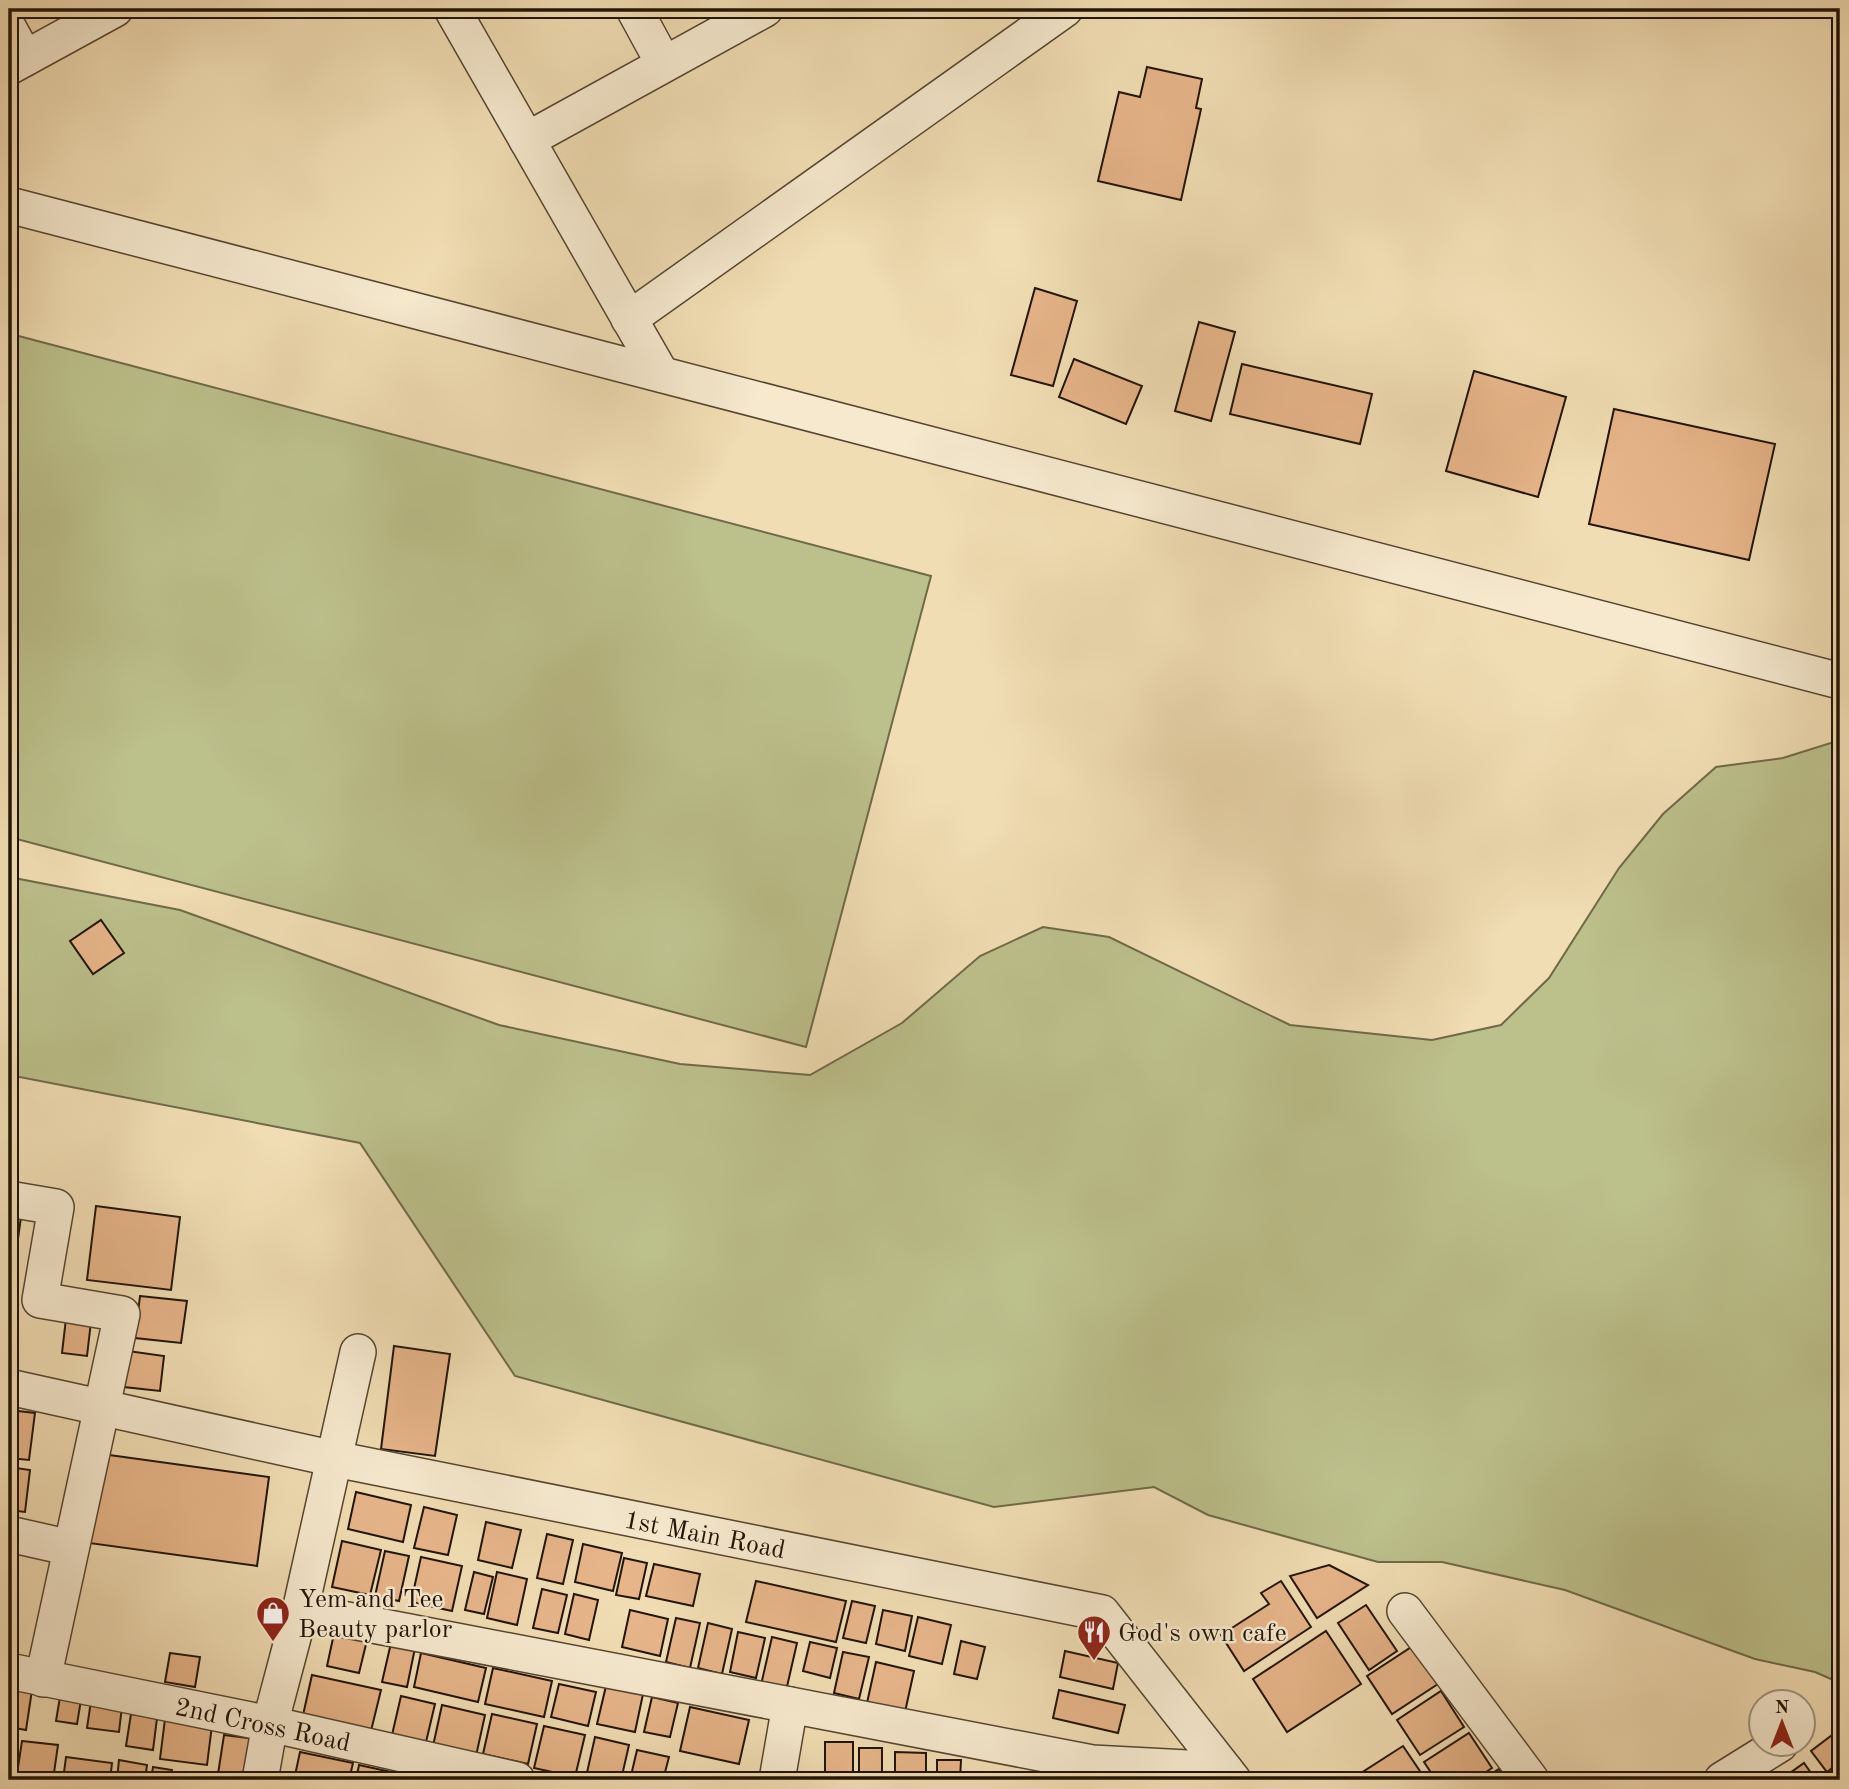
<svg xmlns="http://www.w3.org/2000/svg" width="1849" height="1789" font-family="'Old Standard TT',serif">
<rect width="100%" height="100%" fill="#f1ddb3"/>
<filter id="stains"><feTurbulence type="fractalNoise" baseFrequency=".00286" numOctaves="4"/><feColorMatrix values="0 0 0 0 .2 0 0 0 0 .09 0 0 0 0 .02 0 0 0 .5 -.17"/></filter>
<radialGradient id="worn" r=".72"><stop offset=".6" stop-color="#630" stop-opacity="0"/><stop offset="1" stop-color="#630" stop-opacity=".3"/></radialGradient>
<g fill="#bcc08b" stroke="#6f6a48" stroke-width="2">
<path d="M11 334 931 576 806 1047 9 837V342Z"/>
<path d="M1840 740V1683L1815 1672 1755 1659 1565 1590 1442 1562H1378L1208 1515 1154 1487 994 1507 515 1376 360 1143 9 1075V877L180 910 499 1025 680 1064 810 1075 902 1023 980 956 1043 927 1109 937 1290 1025 1432 1040 1501 1025 1549 978 1619 868 1663 814 1716 767 1783 758Z"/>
</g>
<g fill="#e6b589" stroke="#221406" stroke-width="2">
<path d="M1147 67 1202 79 1196 108 1201 109 1181 200 1098 181 1119 92 1140 97Z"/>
<path d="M1035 288 1077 301 1053 386 1011 375Z"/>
<path d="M1199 322 1235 332 1211 421 1175 411Z"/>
<path d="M1074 359 1142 386 1126 424 1059 397Z"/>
<path d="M1242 364 1372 394 1360 444 1230 414Z"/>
<path d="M1474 371 1566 397 1538 497 1446 471Z"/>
<path d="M1614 409 1775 444 1749 560 1589 524Z"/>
<path d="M101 920 124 953 93 974 70 941Z"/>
<path d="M96 1206 180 1217 171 1290 87 1280Z"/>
<path d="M9 1209 22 1210 12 1282H9Z"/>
<path d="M140 1296 187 1301 181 1343 135 1338Z"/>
<path d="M67 1310 92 1313 87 1356 62 1353Z"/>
<path d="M394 1346 450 1354 435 1456 381 1449Z"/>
<path d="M128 1351 164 1356 160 1391 124 1387Z"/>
<path d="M9 1410 35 1413 29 1460 9 1458Z"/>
<path d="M102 1454 269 1477 257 1566 89 1543Z"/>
<path d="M9 1467 30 1470 25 1512 9 1510Z"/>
<path d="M356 1492 411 1505 403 1542 348 1529Z"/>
<path d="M424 1507 457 1515 448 1555 414 1548Z"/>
<path d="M486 1522 521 1530 512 1568 478 1560Z"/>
<path d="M547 1534 573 1540 563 1584 537 1578Z"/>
<path d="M342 1541 381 1550 370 1595 332 1587Z"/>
<path d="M583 1544 622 1553 613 1591 575 1582Z"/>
<path d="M9 1550 17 1551 12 1593H9Z"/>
<path d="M385 1551 409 1556 399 1601 375 1596Z"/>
<path d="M421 1557 462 1566 452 1611 411 1602Z"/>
<path d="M624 1558 647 1563 639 1599 616 1595Z"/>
<path d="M654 1564 700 1574 693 1606 646 1596Z"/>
<path d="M1329 1565 1368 1585 1317 1618 1290 1576Z"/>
<path d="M474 1572 493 1577 484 1614 465 1610Z"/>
<path d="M497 1572 527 1579 517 1625 487 1618Z"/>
<path d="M756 1581 846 1601 836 1642 746 1622Z"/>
<path d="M1281 1581 1311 1627 1244 1671 1221 1635 1269 1604 1261 1593Z"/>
<path d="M542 1589 567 1595 558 1633 533 1628Z"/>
<path d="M574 1594 598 1600 589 1640 565 1634Z"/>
<path d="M9 1600 13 1601 9 1629Z"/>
<path d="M852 1601 875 1606 866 1643 843 1638Z"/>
<path d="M1366 1605 1397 1651 1369 1670 1338 1623Z"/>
<path d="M630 1610 668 1619 660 1656 622 1647Z"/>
<path d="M883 1610 912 1616 905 1651 876 1644Z"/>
<path d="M918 1617 951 1625 942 1664 909 1656Z"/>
<path d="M676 1618 700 1623 690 1668 666 1662Z"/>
<path d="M708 1623 732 1629 722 1674 698 1668Z"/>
<path d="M335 1629 368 1636 359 1673 327 1666Z"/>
<path d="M1326 1631 1361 1684 1287 1732 1253 1679Z"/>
<path d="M738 1632 765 1638 756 1678 730 1672Z"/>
<path d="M772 1637 797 1643 786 1691 761 1685Z"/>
<path d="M961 1641 985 1647 977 1679 954 1674Z"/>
<path d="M810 1642 837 1648 830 1678 803 1671Z"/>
<path d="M391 1643 415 1648 407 1687 382 1682Z"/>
<path d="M1416 1644 1441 1682 1392 1714 1367 1676Z"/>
<path d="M1065 1651 1118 1663 1113 1689 1060 1677Z"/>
<path d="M843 1652 869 1657 859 1699 834 1693Z"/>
<path d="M170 1653 200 1657 195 1687 165 1682Z"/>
<path d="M421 1653 486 1668 478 1702 414 1687Z"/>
<path d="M876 1662 914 1671 905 1712 867 1703Z"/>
<path d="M493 1668 552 1681 544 1717 485 1704Z"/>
<path d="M312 1675 381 1690 369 1739 301 1724Z"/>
<path d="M559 1684 596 1692 588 1726 551 1717Z"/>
<path d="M606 1686 643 1694 635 1732 597 1724Z"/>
<path d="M9 1687 32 1690 26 1730 9 1727Z"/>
<path d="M1059 1690 1125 1705 1118 1733 1053 1718Z"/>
<path d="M1441 1691 1464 1727 1420 1755 1397 1720Z"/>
<path d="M401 1696 435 1704 426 1742 392 1735Z"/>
<path d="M60 1697 81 1700 77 1724 56 1721Z"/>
<path d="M652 1697 678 1703 670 1737 644 1732Z"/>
<path d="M91 1701 122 1706 119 1732 87 1728Z"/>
<path d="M442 1705 485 1715 476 1756 433 1746Z"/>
<path d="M690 1707 749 1720 739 1764 680 1751Z"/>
<path d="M131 1714 157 1718 153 1750 126 1746Z"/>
<path d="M492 1714 537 1724 528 1764 483 1754Z"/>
<path d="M165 1719 212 1725 207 1765 160 1759Z"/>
<path d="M544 1726 585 1735 575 1777 534 1768Z"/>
<path d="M1840 1729V1762L1827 1772 1811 1751Z"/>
<path d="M1469 1733 1492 1768 1474 1780H1436L1424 1762Z"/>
<path d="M224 1735 257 1739 252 1778 218 1774Z"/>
<path d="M595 1737 629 1745 621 1780H599L586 1777Z"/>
<path d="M22 1741 58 1745 53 1780H16Z"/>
<path d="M825 1742H853V1778L825 1777Z"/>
<path d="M1403 1746 1426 1780H1350Z"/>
<rect x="859" y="1748" width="23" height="32"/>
<path d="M637 1750 669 1757 663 1780H630Z"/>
<path d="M300 1752 353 1763 349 1780H294Z"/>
<path d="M895 1752 926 1753V1780H895Z"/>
<path d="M66 1757 112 1763 110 1780H63Z"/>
<path d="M119 1760 147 1765 145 1780H117Z"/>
<path d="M937 1760H961L960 1780H937Z"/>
<path d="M1804 1763 1816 1780H1780Z"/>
<path d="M359 1765 405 1775 404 1780H356Z"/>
<path d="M153 1767 172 1770 170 1780H151Z"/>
<path d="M1499 1769 1506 1780H1482Z"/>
<path d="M684 1772 719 1780H682Z"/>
<path d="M983 1776 1020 1777V1780H983Z"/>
</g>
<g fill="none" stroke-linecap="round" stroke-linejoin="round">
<g stroke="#564631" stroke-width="38">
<g id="minor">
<path d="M452 9 661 374"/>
<path d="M634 9 664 64"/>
<path d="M9 29 25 58"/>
<path d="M9 67 115 9"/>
<path d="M527 140 765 9"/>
<path d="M9 205 1840 681"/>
<path d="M629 319 1065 9"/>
<path d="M9 1199 56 1207 40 1300 122 1314 43 1679"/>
<path d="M9 1387 335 1459 1102 1613 1233 1780"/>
<path d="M9 1534 71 1548"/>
<path d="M300 1611 1092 1763 1225 1770"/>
<path d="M1405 1611 1531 1780"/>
<path d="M9 1671 270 1724 517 1780"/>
<path d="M260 1780 270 1724 300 1611 358 1352"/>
<path d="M777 1780 790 1705"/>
<path d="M1722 1780 1780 1744"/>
</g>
</g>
<use href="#minor" stroke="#f6e9ce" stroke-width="35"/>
</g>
<defs>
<g id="shop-pin" transform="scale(1.75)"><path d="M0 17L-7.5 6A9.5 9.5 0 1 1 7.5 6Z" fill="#8f2418" stroke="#f6e9ce"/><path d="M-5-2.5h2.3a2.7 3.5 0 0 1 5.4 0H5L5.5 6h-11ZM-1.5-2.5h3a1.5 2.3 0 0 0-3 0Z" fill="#fff"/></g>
<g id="restaurant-pin" transform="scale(1.75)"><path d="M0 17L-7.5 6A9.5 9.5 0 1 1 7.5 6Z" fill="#8f2418" stroke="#f6e9ce"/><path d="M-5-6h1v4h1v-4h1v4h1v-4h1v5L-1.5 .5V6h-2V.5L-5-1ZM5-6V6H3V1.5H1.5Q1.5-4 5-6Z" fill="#fff"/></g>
</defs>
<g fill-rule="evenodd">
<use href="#shop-pin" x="273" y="1613"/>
<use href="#restaurant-pin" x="1094" y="1632"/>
</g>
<g text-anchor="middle" stroke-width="5" stroke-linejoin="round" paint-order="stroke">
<g font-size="26" fill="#221406" stroke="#f6e9ce">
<text transform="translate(705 1534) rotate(11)" y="9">1st Main Road</text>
<text transform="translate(263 1724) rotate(12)" y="9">2nd Cross Road</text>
</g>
<g font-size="26" fill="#221406" stroke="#f6e9ce" text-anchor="start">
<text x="298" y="1607">Yem and Tee<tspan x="298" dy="30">Beauty parlor</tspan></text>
<text x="1118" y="1641">God's own cafe</text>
</g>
</g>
<rect width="1849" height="1789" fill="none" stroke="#f1ddb3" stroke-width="35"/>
<rect x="10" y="10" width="1828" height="1768" fill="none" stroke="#221406" stroke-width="3.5"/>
<rect x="18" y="18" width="1814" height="1754" fill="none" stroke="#221406" stroke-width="2"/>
<g transform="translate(1782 1723)"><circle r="33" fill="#f6e9ce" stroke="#a1947e" stroke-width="2"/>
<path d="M0-5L12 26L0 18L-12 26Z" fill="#8f2418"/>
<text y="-10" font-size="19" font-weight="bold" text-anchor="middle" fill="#221406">N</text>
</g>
<rect width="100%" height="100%" filter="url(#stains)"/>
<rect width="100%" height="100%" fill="url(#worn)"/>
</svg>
